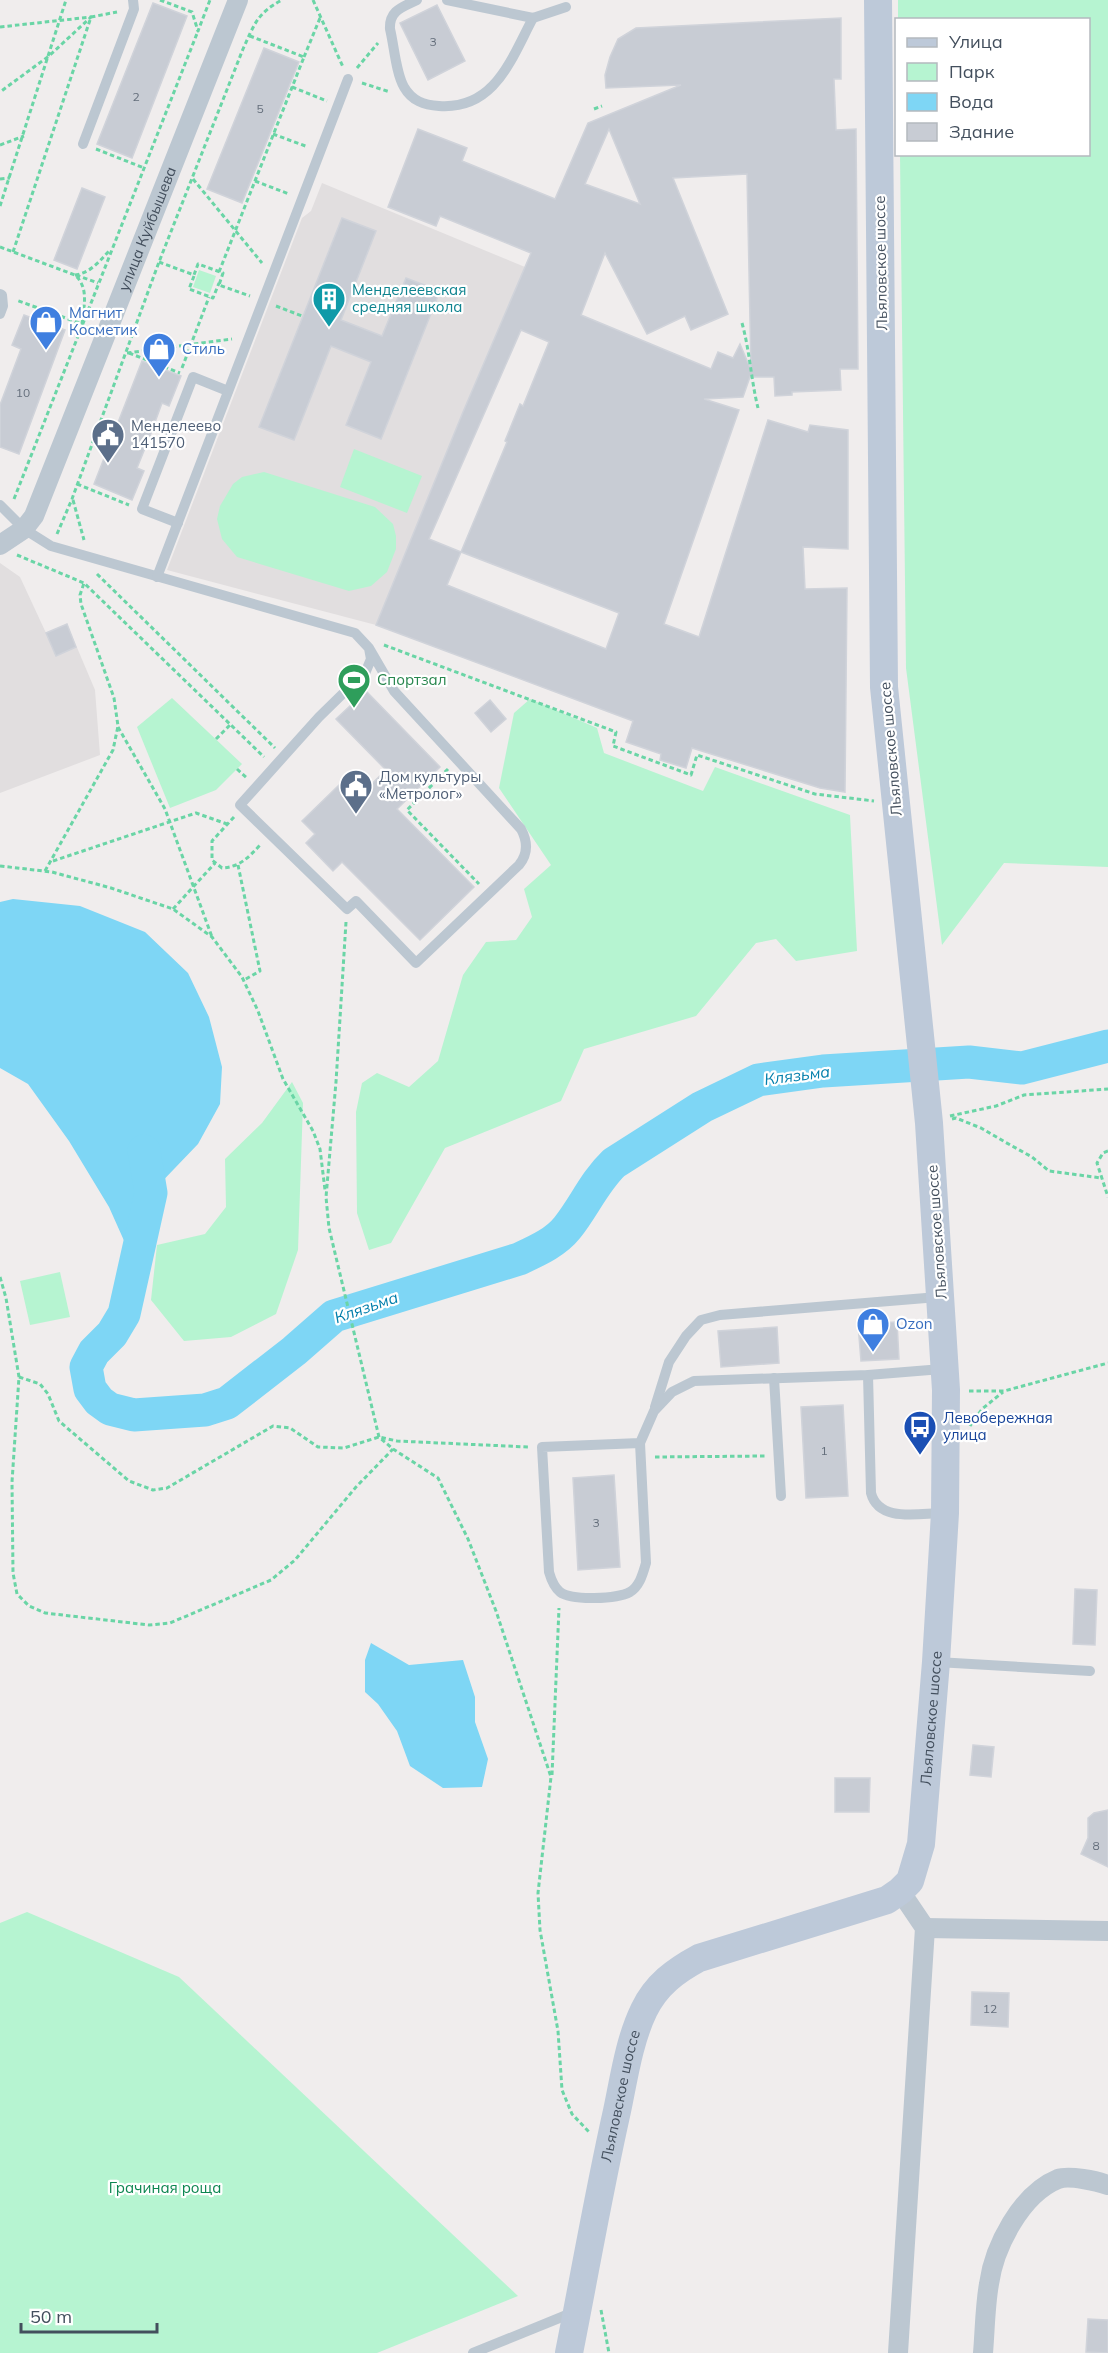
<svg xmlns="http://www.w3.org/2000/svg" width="1108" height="2353" font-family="Mulish,sans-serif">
<rect width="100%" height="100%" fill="#f0eded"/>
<g fill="#e1dedf">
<path d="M322 183 525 267 463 412 376 625 167 570 302 218 311 211Z"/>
<path d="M0 563 20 577 46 633 67 624 95 690 100 755 0 793Z"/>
</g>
<g fill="#b6f4d1">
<path d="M898 0H1108V867L1004 863 942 945 906 668 900 155 1088 154V20L898 19Z"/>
<path d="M199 270 216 276 210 293 193 287Z"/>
<path d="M354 449 422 476 407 513 340 487Z"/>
<path d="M264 472 375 507 393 524 396 536V549L387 572 371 586 349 591 237 557 222 539 217 519 220 506 233 484 242 477Z"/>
<path d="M172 698 242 764 216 790 170 808 137 727Z"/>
<path d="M530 699 597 728 604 753 703 791 715 767 850 815 857 951 796 961 776 939 756 943 696 1016 584 1049 561 1101 445 1148 391 1243 369 1250 357 1213 356 1112 362 1083 377 1073 409 1087 438 1061 463 975 486 942 516 940 532 917 524 889 551 865 499 788 514 713Z"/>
<path d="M292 1082 303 1103 298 1250 276 1314 231 1337 184 1341 151 1300 157 1245 205 1234 226 1207 225 1159 262 1123Z"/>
<path d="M60 1272 70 1317 30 1325 20 1281Z"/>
<path d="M27 1912 179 1977 518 2296 377 2353H0V1923Z"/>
</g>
<g fill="#7ed6f5">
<path d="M13 899 80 906 145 932 188 973 209 1017 222 1067 220 1104 198 1144 151 1193 134 1263 109 1207 69 1141 28 1084 0 1068V902Z"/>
<path d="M371 1643 409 1665 463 1660 475 1697V1722L488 1759 482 1787 443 1788 410 1766 397 1731 378 1704 365 1692V1660Z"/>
</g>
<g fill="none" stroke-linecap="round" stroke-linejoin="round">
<path stroke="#7ed6f5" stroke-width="33" d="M144 1151 151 1193 124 1314 112 1334 94 1352 86 1367 90 1389 99 1401 110 1409 134 1415 205 1410 227 1403 294 1351 334 1316 519 1259C536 1251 555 1243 567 1228 584 1207 594 1182 614 1163L702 1107 758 1080 823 1071 969 1062 1022 1068 1108 1046"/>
</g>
<g fill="#c8ccd4" stroke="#d0d3da" stroke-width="1.5" fill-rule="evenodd">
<path d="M153 3 187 16 132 158 97 144Z"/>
<path d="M437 5 465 61 428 80 400 23Z"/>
<path d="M841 18V79H834L836 130 856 129 858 369H840L841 390 792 392V395L775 396 774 377H751V374L743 397 704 399 739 410 664 624 699 637 768 420 808 432 810 425 848 430V549L803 547 805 589 847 588 845 792 820 788 692 748 686 768 660 760 661 754 626 742 633 721 376 625 463 412 531 253 440 216 436 226 388 207 418 129 467 148 462 161 555 199 588 123 681 85 606 88 605 75 610 57 618 39 636 28ZM609 129 640 204 585 184ZM747 174 751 370 740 344 733 358 718 352 711 369 581 315 605 253 647 334 685 316 691 330 728 314 673 178ZM521 330 549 342 523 406 520 404 505 441 507 442 461 552 429 539ZM461 552 619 613 606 649 447 585Z"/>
<path d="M264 48 299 62 242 203 207 189Z"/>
<path d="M82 188 105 197 77 269 54 260Z"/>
<path d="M342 218 376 231 341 320 382 336 406 278 440 291 381 439 346 425 371 362 331 346 294 440 259 427Z"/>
<path d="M24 315 65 330 19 454 0 447V405L21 349 12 345Z"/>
<path d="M142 361 181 376 169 406 162 403 150 436 137 468 144 471 132 500 94 484Z"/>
<path d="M67 624 76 647 56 656 46 633Z"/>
<path d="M366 691 440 767 397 809 474 887 420 940 342 862 333 871 306 843 315 834 302 821 339 785 354 801 386 770 336 719Z"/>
<path d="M490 700 506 719 491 732 475 713Z"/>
<path d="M897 1322 899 1359 861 1361 858 1324Z"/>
<path d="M777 1327 779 1363 721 1367 718 1331Z"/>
<path d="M843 1405 848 1496 806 1498 801 1407Z"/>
<path d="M614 1475 620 1567 578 1570 573 1478Z"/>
<path d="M1075 1589 1097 1590 1095 1645 1073 1644Z"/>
<path d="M973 1745 994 1747 991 1777 970 1775Z"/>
<path d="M835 1778H870L869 1812H835Z"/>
<path d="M1108 1810V1867L1081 1854 1088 1838V1818L1094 1813Z"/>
<path d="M972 1992 1009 1993 1008 2027 971 2025Z"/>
<path d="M1088 2319 1108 2320V2353L1086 2352Z"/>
</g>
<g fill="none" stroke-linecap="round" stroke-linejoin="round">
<g stroke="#6ad5a6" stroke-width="3" stroke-dasharray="4.5 3" stroke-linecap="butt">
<path d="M160 0 192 12 198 31 210 0"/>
<path d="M313 0 343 67"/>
<path d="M0 27 91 17 49 56 0 92"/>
<path d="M304 57 320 18"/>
<path d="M357 68 378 43"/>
<path d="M362 83 390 92"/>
<path d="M292 87 327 101"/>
<path d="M594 109 602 106"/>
<path d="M273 134 308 147"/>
<path d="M0 145 24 136"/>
<path d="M96 149 144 168"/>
<path d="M0 179 10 178"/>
<path d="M193 179 262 263"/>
<path d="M255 181 289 194"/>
<path d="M0 206 66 0"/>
<path d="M0 247 75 275C89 288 84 305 82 324L16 300"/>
<path d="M13 252 91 17 117 12"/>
<path d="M159 262 194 275 198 264 223 273 219 285 250 296"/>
<path d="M219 272 304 57 250 36"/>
<path d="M75 275C90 273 99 262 109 251"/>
<path d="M76 275 98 283"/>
<path d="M194 276 189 289 213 298 219 283"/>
<path d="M276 306 302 316"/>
<path d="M742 323C750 352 751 380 758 408"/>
<path d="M127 353 232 339"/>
<path d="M129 353 180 373"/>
<path d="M182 368 209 297"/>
<path d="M77 484 129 505"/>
<path d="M14 499 198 31"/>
<path d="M73 500 84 540"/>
<path d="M57 534 72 499 159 262 243 49C254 25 257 13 282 0"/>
<path d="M17 555 84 583 264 757"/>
<path d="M97 574 275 748"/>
<path d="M384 645 616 732 613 746 691 775 697 755 815 794 874 801"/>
<path d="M118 727 165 809 212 937"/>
<path d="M216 739 230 725"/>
<path d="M237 769 247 778"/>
<path d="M448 769 407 810 479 884"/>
<path d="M234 817 212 841V860L222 868C240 867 249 857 261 844"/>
<path d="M53 861 196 813 227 824"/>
<path d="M238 865 260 971 244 980"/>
<path d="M0 866 52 872 111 888 173 909 212 937 242 977 258 1011 283 1079 313 1131 320 1149 325 1190"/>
<path d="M45 871 113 750 118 726 114 698 81 604 80 595 84 583"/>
<path d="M173 909 215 863"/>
<path d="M346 922 336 1082 326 1197 329 1228 379 1437 393 1449 438 1478 468 1539 496 1611 551 1777 538 1893 540 1930 558 2031 562 2090 572 2114 589 2132"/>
<path d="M950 1116 996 1106 1024 1095 1108 1089"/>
<path d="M952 1119 956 1118 981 1128 1005 1142 1032 1157 1049 1171 1101 1178"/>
<path d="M1108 1151 1103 1153 1097 1163 1108 1197"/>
<path d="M0 1277 6 1298 19 1377 12 1482 13 1573 17 1594 29 1606 45 1613 149 1625 170 1623 271 1580 295 1560 356 1487 393 1449"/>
<path d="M19 1377 40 1384 48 1394 59 1421 129 1481 153 1490 167 1488 273 1426 290 1428 318 1447 344 1448 379 1437 397 1441 528 1447"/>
<path d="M969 1391H1004L1108 1363"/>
<path d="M970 1426 982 1409 1003 1392"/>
<path d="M655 1457 765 1456"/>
<path d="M552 1775 559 1608"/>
<path d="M601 2310 609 2353"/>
</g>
<g stroke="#bcc7d1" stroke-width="10">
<path d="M417 0C403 7 389 10 390 29 394 45 396 74 404 87 412 101 424 105 439 106 495 110 511 59 533 18"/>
<path d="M447 0 533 18 566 7"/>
<path d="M83 144 134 9 133 0"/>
<path d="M0 294 2 295 3 306 0 314"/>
<path d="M0 505 24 529 51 546 355 633 369 648 371 659 366 671 319 717 240 805 347 909 356 901 416 963 519 865C528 854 528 842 521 829L394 691 369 648"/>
<path d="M178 523 142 509 193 377 228 391"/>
<path d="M157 577 348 79"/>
<path d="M868 1375 871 1493C879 1523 919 1513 943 1513"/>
<path d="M774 1378 781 1496"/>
<path d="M655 1407 669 1362 686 1336 701 1320 720 1315 938 1297"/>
<path d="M640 1443 542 1447 549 1572C551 1579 554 1587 560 1592 572 1601 617 1599 630 1592 640 1586 643 1573 646 1563L640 1443 654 1411 672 1392 694 1381 868 1375 942 1369"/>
<path d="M937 1662 1090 1671"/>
<path d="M473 2353 574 2312"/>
</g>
<g stroke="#bcc7d1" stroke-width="20">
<path id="s1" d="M0 545 24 529 34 516 238 0"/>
<path d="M925 1928 1108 1931"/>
<path d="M898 2353 925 1928 900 1891"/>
<path d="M983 2353C985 2330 985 2306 989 2284 994 2247 1021 2194 1058 2179 1069 2175 1097 2181 1108 2185"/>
</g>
<path stroke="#bdc9d9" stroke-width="28" id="s2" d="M569 2353C585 2272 599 2191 617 2111 624 2078 629 2041 644 2010 656 1985 675 1971 699 1958L887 1900 900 1891 910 1881 921 1844 936 1662 945 1513 946 1390 929 1123 884 687 878 0"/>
</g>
<defs>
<g id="building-pin" transform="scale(1.725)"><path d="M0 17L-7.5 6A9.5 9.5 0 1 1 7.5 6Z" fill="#0f9aa8" stroke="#fff"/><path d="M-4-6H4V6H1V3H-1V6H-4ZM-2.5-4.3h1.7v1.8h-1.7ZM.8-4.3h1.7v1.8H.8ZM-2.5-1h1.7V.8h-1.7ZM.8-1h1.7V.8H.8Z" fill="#fff"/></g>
<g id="shop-pin" transform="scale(1.725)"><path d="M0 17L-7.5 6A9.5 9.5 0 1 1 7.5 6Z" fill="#3f7fe0" stroke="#fff"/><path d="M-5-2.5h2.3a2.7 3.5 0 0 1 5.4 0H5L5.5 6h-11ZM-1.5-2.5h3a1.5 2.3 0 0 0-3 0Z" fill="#fff"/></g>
<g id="civic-pin" transform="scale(1.725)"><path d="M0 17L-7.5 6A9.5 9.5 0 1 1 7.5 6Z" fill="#5c6f8a" stroke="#fff"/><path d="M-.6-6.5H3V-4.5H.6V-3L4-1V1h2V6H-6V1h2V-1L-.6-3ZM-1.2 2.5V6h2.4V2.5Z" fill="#fff"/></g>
<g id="stadium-pin" transform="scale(1.725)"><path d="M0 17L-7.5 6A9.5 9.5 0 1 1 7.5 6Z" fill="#2e9e5b" stroke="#fff"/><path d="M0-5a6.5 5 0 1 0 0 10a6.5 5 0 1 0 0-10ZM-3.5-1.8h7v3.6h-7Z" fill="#fff"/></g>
<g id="bus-pin" transform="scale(1.725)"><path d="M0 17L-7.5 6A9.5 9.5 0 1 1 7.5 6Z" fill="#1a4fb4" stroke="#fff"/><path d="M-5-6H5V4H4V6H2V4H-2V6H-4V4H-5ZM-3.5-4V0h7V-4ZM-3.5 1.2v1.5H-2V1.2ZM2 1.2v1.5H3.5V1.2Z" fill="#fff"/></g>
</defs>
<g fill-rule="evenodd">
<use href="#building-pin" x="329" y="299"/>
<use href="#shop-pin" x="46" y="322"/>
<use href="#shop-pin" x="159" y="349"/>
<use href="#civic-pin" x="108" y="435"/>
<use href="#stadium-pin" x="354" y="680"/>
<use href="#civic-pin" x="356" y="786"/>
<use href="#shop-pin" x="873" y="1324"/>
<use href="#bus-pin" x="920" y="1427"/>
</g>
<g text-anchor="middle" stroke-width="4.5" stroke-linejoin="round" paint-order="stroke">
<g font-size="12" fill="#646e7b">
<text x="433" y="46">3</text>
<text x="136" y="101">2</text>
<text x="260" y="113">5</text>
<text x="23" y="397">10</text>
<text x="824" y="1455">1</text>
<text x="596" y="1527">3</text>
<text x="1096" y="1850">8</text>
<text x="990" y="2013">12</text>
</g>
<g font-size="15" fill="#434f5d" stroke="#fff">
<text dy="5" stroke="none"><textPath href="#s1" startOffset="354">улица Куйбышева</textPath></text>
<text transform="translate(881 263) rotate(-91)" y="5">Льяловское шоссе</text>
<text transform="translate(891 749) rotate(-95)" y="5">Льяловское шоссе</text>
<text transform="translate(937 1232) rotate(-94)" y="5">Льяловское шоссе</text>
<text dy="5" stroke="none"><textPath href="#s2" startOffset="820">Льяловское шоссе</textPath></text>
<text dy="5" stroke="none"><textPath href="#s2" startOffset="262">Льяловское шоссе</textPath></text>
</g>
<g font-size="15" fill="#0d838f" stroke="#fff" text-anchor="start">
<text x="352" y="295">Менделеевская<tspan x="352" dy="17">средняя школа</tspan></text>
</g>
<g font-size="15" fill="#366cbe" stroke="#fff" text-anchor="start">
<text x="69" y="318">Магнит<tspan x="69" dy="17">Косметик</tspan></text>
<text x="182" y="354">Стиль</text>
<text x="896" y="1329">Ozon</text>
</g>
<g font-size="15" fill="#4e5e75" stroke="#fff" text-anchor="start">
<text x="131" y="431">Менделеево<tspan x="131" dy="17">141570</tspan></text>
<text x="379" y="782">Дом культуры<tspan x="379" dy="17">«Метролог»</tspan></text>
</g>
<g font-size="15" fill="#27864d" stroke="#fff" text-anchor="start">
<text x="377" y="685">Спортзал</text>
</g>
<g font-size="15" fill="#164399" stroke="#fff" text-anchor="start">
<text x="943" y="1423">Левобережная<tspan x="943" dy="17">улица</tspan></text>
</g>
<g font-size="15" fill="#0c8650" stroke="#fff">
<text x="165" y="2193">Грачиная роща</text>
</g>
<g font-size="16" font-style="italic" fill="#017eab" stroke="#fff">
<text transform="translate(797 1075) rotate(-7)" y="6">Клязьма</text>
<text transform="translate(366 1307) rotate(-19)" y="6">Клязьма</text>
</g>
</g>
<rect x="895" y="18" width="195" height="138" fill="#ffffff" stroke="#b4b9be" stroke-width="1.5"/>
<rect x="907" y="38" width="30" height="9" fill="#bdc9d9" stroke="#b4b9be" stroke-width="1.5"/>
<text x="949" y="48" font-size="18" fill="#434f5d">Улица</text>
<rect x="907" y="63" width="30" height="18" fill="#b6f4d1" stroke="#b4b9be" stroke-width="1.5"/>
<text x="949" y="78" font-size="18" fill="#434f5d">Парк</text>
<rect x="907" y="93" width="30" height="18" fill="#7ed6f5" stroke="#b4b9be" stroke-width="1.5"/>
<text x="949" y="108" font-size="18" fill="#434f5d">Вода</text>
<rect x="907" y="123" width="30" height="18" fill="#c8ccd4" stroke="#b4b9be" stroke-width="1.5"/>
<text x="949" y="138" font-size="18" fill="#434f5d">Здание</text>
<path d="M21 2323v9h136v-9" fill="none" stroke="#434f5d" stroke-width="3"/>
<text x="30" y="2323" font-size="18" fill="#434f5d" stroke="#ffffff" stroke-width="4.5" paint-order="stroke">50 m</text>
</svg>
